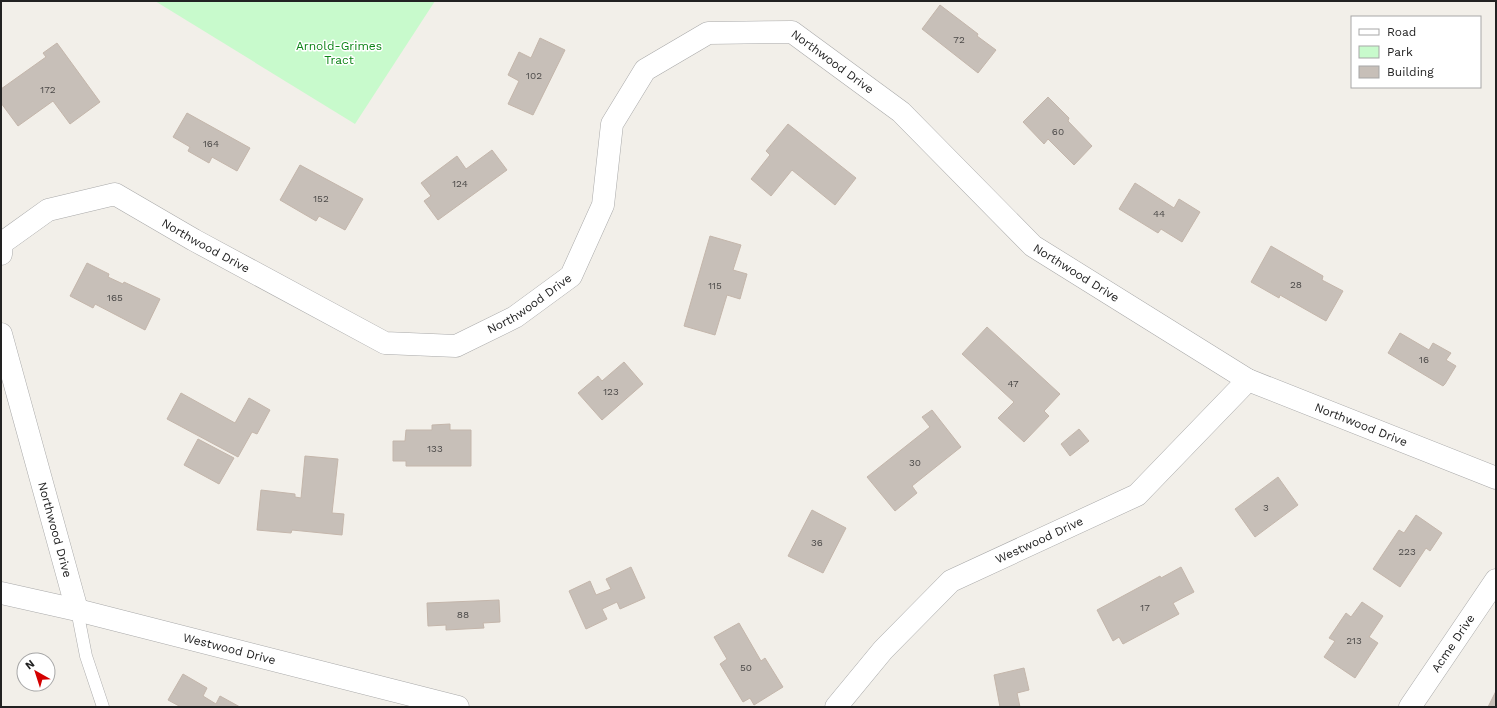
<svg xmlns="http://www.w3.org/2000/svg" width="1497" height="708" font-family="'Work Sans',sans-serif">
<rect width="100%" height="100%" fill="#f2efe9"/>
<path fill="#c8facc" d="M155 1H435L355 124Z"/>
<g fill="#c7bfb8" stroke="#c4b6ab">
<path d="M940 5 978 34 977 36 996 50 978 73 922 29Z"/>
<path d="M540 38 565 50 533 115 508 104 519 81 508 75 519 52 531 58Z"/>
<path d="M57 43 100 102 70 124 53 101 18 126 1 103V89L46 57 43 53Z"/>
<path d="M1048 97 1069 118 1068 121 1092 146 1074 165 1048 139 1044 144 1023 122Z"/>
<path d="M187 113 250 148 237 171 212 157 209 163 188 151 190 147 173 137Z"/>
<path d="M788 124 856 178 835 205 792 170 771 196 751 179 770 155 766 151Z"/>
<path d="M492 150 507 170 438 220 424 201 431 196 421 183 457 156 466 169Z"/>
<path d="M300 165 363 199 345 230 319 216 316 221 280 200Z"/>
<path d="M1135 183 1174 208 1179 199 1200 212 1182 242 1161 229 1158 233 1119 209Z"/>
<path d="M710 236 741 245 733 270 747 274 740 299 727 295 715 335 684 326Z"/>
<path d="M1271 246 1323 276 1322 280 1343 291 1326 321 1280 295 1279 298 1251 282Z"/>
<path d="M87 263 109 274 108 277 123 284 124 282 160 299 145 330 95 304 93 308 70 296Z"/>
<path d="M987 327 1060 394 1044 411 1049 416 1024 442 998 418 1014 402 962 354Z"/>
<path d="M1400 333 1429 350 1433 343 1451 353 1446 360 1456 366 1445 384 1443 386 1388 353Z"/>
<path d="M624 362 643 384 602 420 578 393 598 376 602 381Z"/>
<path d="M181 393 235 423 249 398 270 410 257 434 252 432 238 457 167 419Z"/>
<path d="M932 410 961 447 912 486 917 493 895 511 867 477 930 427 922 417Z"/>
<path d="M450 424V430H471V466H406V461H393V441H405L406 430H432V425Z"/>
<path d="M1079 429 1089 441 1070 456 1061 444Z"/>
<path d="M198 439 234 458 219 484 184 465Z"/>
<path d="M305 456 338 459 332 513 344 514 342 535 292 530 291 533 257 530 261 490 295 494V497L301 498Z"/>
<path d="M1278 477 1298 505 1255 537 1235 509Z"/>
<path d="M812 510 846 528 823 573 788 556Z"/>
<path d="M1416 515 1442 533 1430 551 1426 548 1400 587 1373 569 1399 530 1404 533Z"/>
<path d="M631 567 645 598 620 609 617 602 602 609 607 619 586 629 569 591 590 581 596 595 611 589 606 579Z"/>
<path d="M1181 567 1194 592 1173 603 1179 614 1123 644 1119 637 1113 641 1097 610 1160 576 1161 578Z"/>
<path d="M499 600 500 622 483 623 484 628 446 630V625L428 626 427 603Z"/>
<path d="M1362 602 1383 616 1369 637 1378 643 1355 678 1324 657 1335 641 1329 638 1346 613 1351 617Z"/>
<path d="M739 623 761 661 765 658 783 687 754 705 750 698 743 702 720 664 727 659 714 637Z"/>
<path d="M1024 668 1029 690 1017 693 1020 707H999H1000L994 675Z"/>
<path d="M183 674 207 688 203 696 216 704 220 696 240 707H181L168 700Z"/>
<path d="M1496 691V707H1488Z"/>
</g>
<g fill="none" stroke-linecap="round" stroke-linejoin="round">
<g stroke="#a9a9a9" stroke-width="13">
<path id="service" d="M77 610 86 656 103 707"/>
</g>
<g stroke="#a9a9a9" stroke-width="23">
<g id="minor">
<path id="s1" d="M1 254 2 243 48 210 115 194 194 240 385 343 456 346 515 317 571 276 603 205 612 124 645 70 708 33 792 32 901 112 1033 246 1248 380 1496 478"/>
<path id="s2" d="M1 334 77 610"/>
<path id="s3" d="M1 593 77 610 458 707"/>
<path id="s4" d="M836 707 883 650 951 581 1137 495 1248 380"/>
<path id="s5" d="M1410 707 1496 580"/>
</g>
</g>
<use href="#service" stroke="#fff" stroke-width="12"/>
<use href="#minor" stroke="#fff" stroke-width="22"/>
</g>
<g text-anchor="middle" stroke-width="3" stroke-linejoin="round" paint-order="stroke">
<g font-size="10" fill="#4b4948">
<text x="959" y="43">72</text>
<text x="534" y="79">102</text>
<text x="48" y="93">172</text>
<text x="1058" y="135">60</text>
<text x="211" y="147">164</text>
<text x="460" y="187">124</text>
<text x="321" y="202">152</text>
<text x="1159" y="217">44</text>
<text x="1296" y="288">28</text>
<text x="715" y="289">115</text>
<text x="115" y="301">165</text>
<text x="1424" y="363">16</text>
<text x="1013" y="387">47</text>
<text x="611" y="395">123</text>
<text x="435" y="452">133</text>
<text x="915" y="466">30</text>
<text x="1266" y="511">3</text>
<text x="817" y="546">36</text>
<text x="1407" y="555">223</text>
<text x="1145" y="611">17</text>
<text x="463" y="618">88</text>
<text x="1354" y="644">213</text>
<text x="746" y="671">50</text>
</g>
<g font-size="12" fill="#0c8416" stroke="#fff">
<text x="339" y="50">Arnold-Grimes<tspan x="339" dy="14">Tract</tspan></text>
</g>
<g font-size="12" fill="#222" stroke="#fff">
<text dy="4" stroke="none"><textPath href="#s1" startOffset="1081">Northwood Drive</textPath></text>
<text dy="4" stroke="none"><textPath href="#s1" startOffset="241">Northwood Drive</textPath></text>
<text dy="4" stroke="none"><textPath href="#s1" startOffset="1405">Northwood Drive</textPath></text>
<text dy="4" stroke="none"><textPath href="#s1" startOffset="601">Northwood Drive</textPath></text>
<text dy="4" stroke="none"><textPath href="#s1" startOffset="1729">Northwood Drive</textPath></text>
<text dy="4" stroke="none"><textPath href="#s2" startOffset="203">Northwood Drive</textPath></text>
<text dy="4" stroke="none"><textPath href="#s4" startOffset="268">Westwood Drive</textPath></text>
<text dy="4" stroke="none"><textPath href="#s5" startOffset="77">Acme Drive</textPath></text>
<text dy="4" stroke="none"><textPath href="#s3" startOffset="235">Westwood Drive</textPath></text>
</g>
</g>
<rect width="1497" height="708" fill="none" stroke="#222222" stroke-width="4"/>
<rect x="1351" y="16" width="130" height="72" fill="#ffffff" stroke="#a7a7a7"/>
<rect x="1359" y="29" width="20" height="6" fill="#ffffff" stroke="#a7a7a7"/>
<text x="1387" y="36" font-size="12" fill="#222222">Road</text>
<rect x="1359" y="46" width="20" height="12" fill="#c8facc" stroke="#a7a7a7"/>
<text x="1387" y="56" font-size="12" fill="#222222">Park</text>
<rect x="1359" y="66" width="20" height="12" fill="#c7bfb8" stroke="#a7a7a7"/>
<text x="1387" y="76" font-size="12" fill="#222222">Building</text>
<g transform="translate(36 672) rotate(321)"><circle r="19" fill="#ffffff" stroke="#a7a7a7"/>
<path d="M0-3L7 15L0 10L-7 15Z" fill="#d40000"/>
<text y="-6" font-size="11" font-weight="bold" text-anchor="middle" fill="#222222">N</text>
</g>
</svg>
